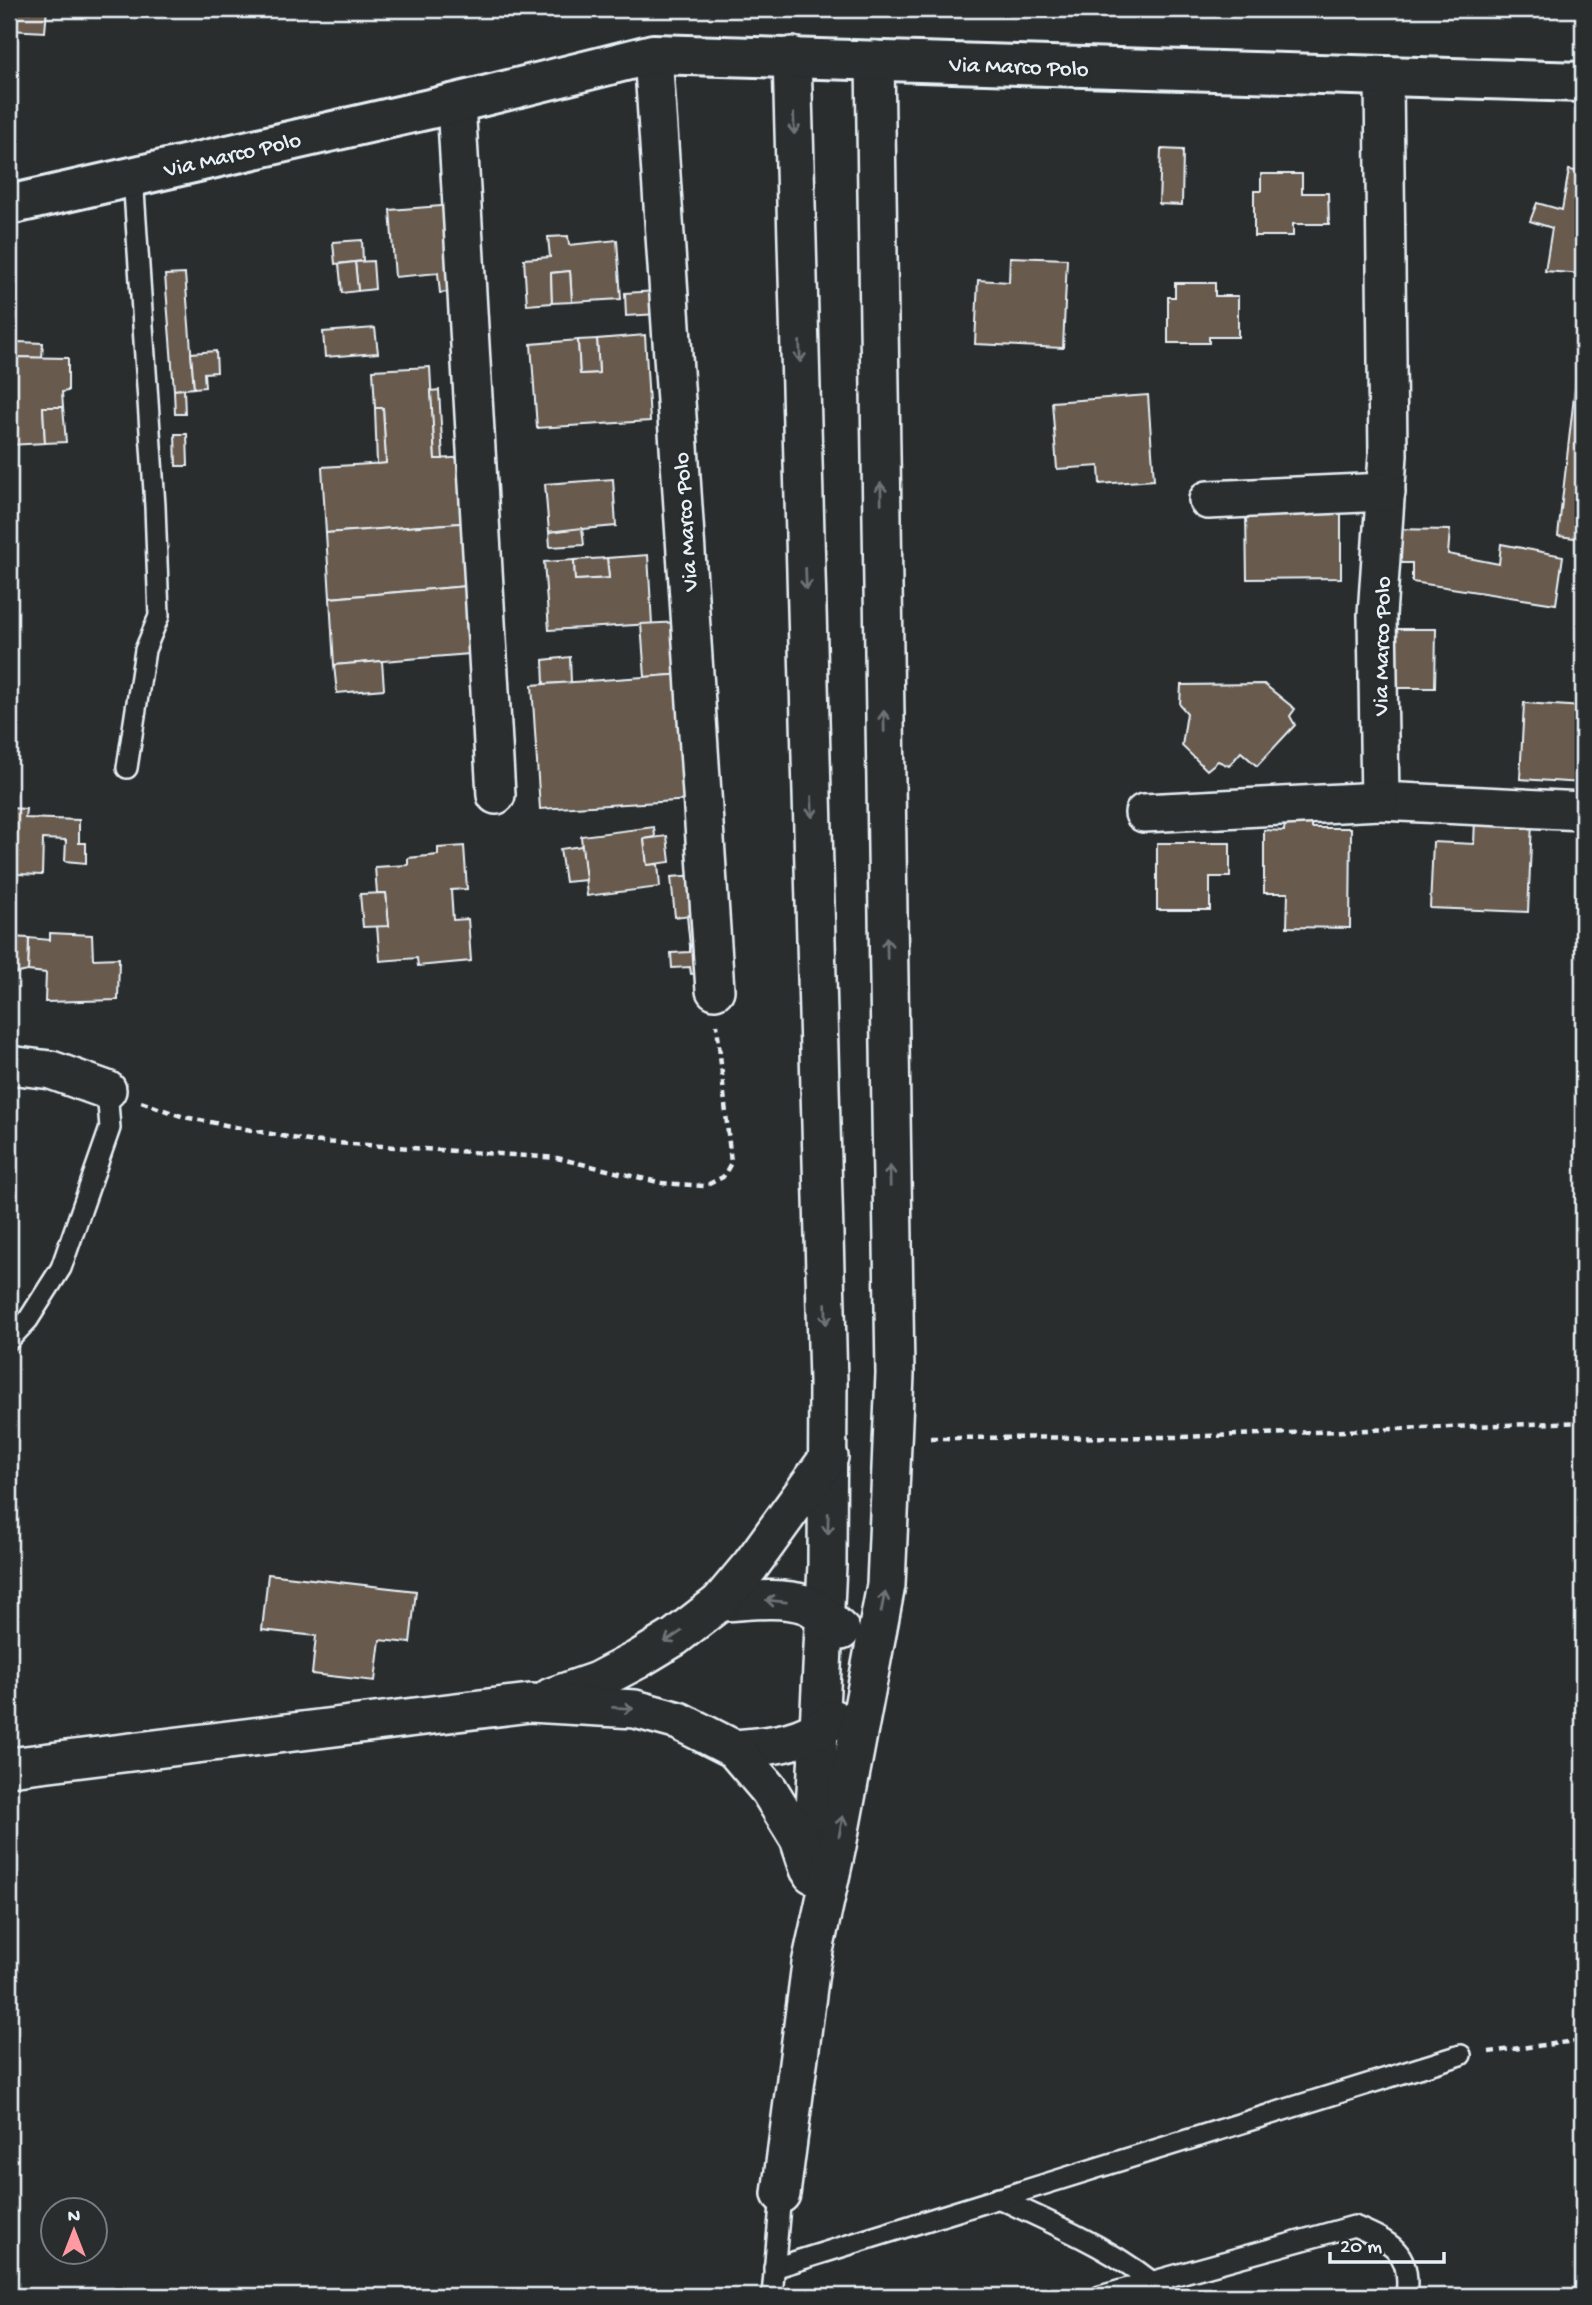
<svg xmlns="http://www.w3.org/2000/svg" width="1592" height="2305" font-family="'Gochi Hand',sans-serif">
<rect width="100%" height="100%" fill="#2a2d2e"/>
<filter id="ink" filterUnits="userSpaceOnUse"><feTurbulence type="fractalNoise" baseFrequency=".0143" numOctaves="2"/><feDisplacementMap in="SourceGraphic" scale="14" xChannelSelector="R" yChannelSelector="G"/><feConvolveMatrix kernelMatrix="1 2 1 2 8 2 1 2 1" color-interpolation-filters="sRGB"/></filter>
<g filter="url(#ink)">
<g fill="#675a4e" stroke="#e8f1f8" stroke-width="2">
<path d="M30 9H47L45 32 9 30V10L30 12Z"/>
<path d="M1161 149 1183 150 1182 205 1159 204Z"/>
<path d="M1569 170 1583 172V274L1545 271 1552 228 1530 221 1537 203 1562 210Z"/>
<path d="M1261 174H1302V193H1328L1329 224H1293V236H1254V191H1261Z"/>
<path d="M454 205 460 291 440 293 438 273 395 277 390 210Z"/>
<path d="M568 236 569 245 617 240 621 299 572 302 570 271 551 273 552 303 527 305 524 259 550 257 548 237Z"/>
<path d="M362 240 363 261 335 264 333 242Z"/>
<path d="M1010 257 1067 259 1063 348 975 344 978 280 1009 282Z"/>
<path d="M373 261 375 289 358 291 355 262Z"/>
<path d="M355 262 358 291 342 293 339 264Z"/>
<path d="M570 271 572 302 552 303 551 273Z"/>
<path d="M185 274 194 388 174 390 165 275Z"/>
<path d="M1175 283H1215V296H1238V337H1209V343H1168V297H1175Z"/>
<path d="M657 291 658 314 626 316 625 293Z"/>
<path d="M375 328 378 353 325 357 323 332Z"/>
<path d="M645 335 650 421 537 428 531 344 578 340 580 374 599 373 597 339Z"/>
<path d="M597 339 599 373 580 374 578 340Z"/>
<path d="M18 342 43 343 42 358 18 357Z"/>
<path d="M216 351 217 372 204 373 205 387 194 388 191 353Z"/>
<path d="M9 357 68 358V391L62 392 63 407H43L45 443 9 445Z"/>
<path d="M430 367 435 459 470 457 474 522 326 533 322 467 386 463 383 408H375L373 370Z"/>
<path d="M1576 379H1583V539L1558 536Z"/>
<path d="M184 389 185 414H175L174 390Z"/>
<path d="M439 390 443 459H435L431 391Z"/>
<path d="M1148 395 1154 480 1100 484 1099 466 1057 469 1052 402Z"/>
<path d="M43 407H63L66 442 45 443Z"/>
<path d="M375 408H383L386 463 377 464Z"/>
<path d="M175 434H187L188 466H176Z"/>
<path d="M613 479 616 526 549 532 545 484Z"/>
<path d="M1341 512V578L1247 579 1246 513Z"/>
<path d="M474 522 478 585 330 598 326 533Z"/>
<path d="M582 528 584 545 550 547 549 532Z"/>
<path d="M1393 529 1450 530 1448 554 1499 564 1501 544 1563 556 1556 604 1412 582V563H1395Z"/>
<path d="M648 555 652 624 549 630 544 562 574 560 575 580 609 578 607 558Z"/>
<path d="M607 558 609 578 575 580 574 560Z"/>
<path d="M478 585 482 653 334 665 330 598Z"/>
<path d="M681 622 685 674 645 677 641 624Z"/>
<path d="M1387 629H1436L1435 688H1387Z"/>
<path d="M570 657 571 683 544 684 543 660Z"/>
<path d="M382 661 384 689 337 693 334 665Z"/>
<path d="M685 674 693 800 540 809 532 685Z"/>
<path d="M1264 684 1295 709 1290 716 1295 725 1257 766 1241 752 1229 766 1218 761 1207 770 1182 746 1187 713 1180 705 1181 685Z"/>
<path d="M1524 703 1583 707V783L1520 779Z"/>
<path d="M9 808 26 809 25 818 79 820V843H86V863L65 861 66 840 43 839 42 875 17 874V863H9Z"/>
<path d="M1475 819 1532 822 1528 912 1430 908 1433 842 1474 844Z"/>
<path d="M1285 821H1312V828H1351L1350 928 1287 927 1288 893H1264V830L1284 831Z"/>
<path d="M654 827 655 837 644 839 647 865 658 864 660 887 587 896 581 836Z"/>
<path d="M667 836 670 862 647 865 644 839Z"/>
<path d="M1157 843H1230V877H1210V910H1157Z"/>
<path d="M464 846 467 889 451 890 453 920 468 919 471 961 418 966 417 958 380 961 377 926H389L386 893H377L375 867 408 865V858L438 855V848Z"/>
<path d="M582 846 586 880 565 882 560 849Z"/>
<path d="M698 875 701 906 690 908 691 915 675 917 671 877Z"/>
<path d="M386 893 389 926 363 927 360 894Z"/>
<path d="M701 906 705 945 690 946 687 916 691 915 690 908Z"/>
<path d="M50 933 92 935 93 959 119 958 118 1000 45 1002 46 973 28 971 29 938 50 940Z"/>
<path d="M9 937 29 938 28 971 9 975Z"/>
<path d="M705 945 708 972 691 974 690 967 672 968 671 953 690 952V946Z"/>
<path d="M268 1574 416 1591 410 1643 380 1640 375 1681 312 1674 316 1636 262 1630Z"/>
</g>
<g fill="none" stroke-linecap="round" stroke-linejoin="round">
<g stroke="#e8f1f8" stroke-width="24">
<g id="lane">
<path d="M127 768 145 650 159 616 155 506 133 176"/>
<path d="M9 1340 28 1320 61 1268 110 1128 107 1090"/>
<path d="M998 2198C1058 2226 1119 2251 1169 2296"/>
<path d="M774 2268 1461 2055"/>
<path d="M772 2296 781 2194"/>
<path d="M1100 2296 1354 2226C1391 2242 1412 2251 1406 2296"/>
</g>
</g>
<g stroke="#e8f1f8" stroke-width="42">
<g id="street">
<path d="M653 54 715 990"/>
<path d="M792 56 828 1382 827 1565 812 1874"/>
<path d="M1384 77 1388 455 1377 615 1380 801 1583 811"/>
<path d="M456 103 496 795"/>
<path d="M1208 500 1386 492"/>
<path d="M1144 813 1380 801"/>
<path d="M9 1065 51 1070 107 1090"/>
<path d="M720 1602C746 1601 778 1596 805 1604 818 1609 830 1621 841 1631"/>
<path d="M551 1697 597 1681 637 1660 675 1637 720 1602 751 1565 829 1457"/>
<path d="M734 1749C772 1746 804 1743 834 1719"/>
<path d="M9 1767 530 1703 635 1709 679 1721 734 1749 769 1790 799 1839 809 1869"/>
<path d="M781 2194 811 1964 837 1846 886 1585 895 1374 875 60"/>
</g>
</g>
<g stroke="#e8f1f8" stroke-width="44">
<path id="secondary" d="M9 205 456 103 653 54 1583 82"/>
</g>
<g stroke="#e8f1f8" stroke-width="4.5" stroke-dasharray="7 5" stroke-linecap="butt">
<path d="M141 1102 184 1117 308 1141 557 1158 662 1183 705 1186 723 1177 731 1163 717 1025"/>
<path d="M930 1438 1182 1437 1583 1422"/>
<path d="M1489 2052 1583 2040"/>
</g>
<use href="#lane" stroke="#2a2d2e" stroke-width="19"/>
<use href="#street" stroke="#2a2d2e" stroke-width="37"/>
<use href="#secondary" stroke="#2a2d2e" stroke-width="38"/>
</g>
<defs><path id="oneway-shaft" d="M-6 0H5M1.5-3L5.5 0L1.5 3" fill="none" stroke-width="1.6" stroke-linecap="round" stroke-linejoin="round" transform="scale(1.75)"/></defs>
<g stroke="#6c7275">
<use href="#oneway-shaft" transform="translate(794 124) rotate(88)"/>
<use href="#oneway-shaft" transform="translate(800 352) rotate(88)"/>
<use href="#oneway-shaft" transform="translate(881 493) rotate(-91)"/>
<use href="#oneway-shaft" transform="translate(806 579) rotate(88)"/>
<use href="#oneway-shaft" transform="translate(884 721) rotate(-91)"/>
<use href="#oneway-shaft" transform="translate(812 807) rotate(88)"/>
<use href="#oneway-shaft" transform="translate(887 948) rotate(-91)"/>
<use href="#oneway-shaft" transform="translate(890 1176) rotate(-91)"/>
<use href="#oneway-shaft" transform="translate(826 1314) rotate(88)"/>
<use href="#oneway-shaft" transform="translate(828 1524) rotate(91)"/>
<use href="#oneway-shaft" transform="translate(776 1601) rotate(-174)"/>
<use href="#oneway-shaft" transform="translate(883 1602) rotate(-79)"/>
<use href="#oneway-shaft" transform="translate(673 1637) rotate(146)"/>
<use href="#oneway-shaft" transform="translate(623 1708) rotate(3)"/>
<use href="#oneway-shaft" transform="translate(841 1826) rotate(-79)"/>
</g>
</g>
<g text-anchor="middle" stroke-width="5" stroke-linejoin="round" paint-order="stroke">
<g font-size="23" fill="#e8f1f8" stroke="#2a2d2e">
<text transform="translate(1019 65) rotate(2)" y="8">Via Marco Polo</text>
<text transform="translate(232 153) rotate(-13)" y="8">Via Marco Polo</text>
<text transform="translate(684 522) rotate(-94)" y="8">Via Marco Polo</text>
<text transform="translate(1380 646) rotate(-89)" y="8">Via Marco Polo</text>
</g>
</g>
<rect width="1592" height="2305" fill="none" stroke="#2a2d2e" stroke-width="35"/>
<rect x="18" y="18" width="1557" height="2270" fill="none" stroke="#e8f1f8" stroke-width="2.5" filter="url(#ink)"/>
<g transform="translate(74 2231)"><circle r="33" fill="#2a2d2e" stroke="#767b7f" stroke-width="2"/>
<path d="M0-5L12 26L0 18L-12 26Z" fill="#ff9aa2"/>
<text y="-10" font-size="19" font-weight="bold" text-anchor="middle" fill="#e8f1f8">N</text>
</g>
<path d="M1330 2252v10h114v-10" fill="none" stroke="#e8f1f8" stroke-width="3.5"/>
<text x="1340" y="2252" font-size="21" fill="#e8f1f8" stroke="#2a2d2e" stroke-width="5" paint-order="stroke">20 m</text>
</svg>
